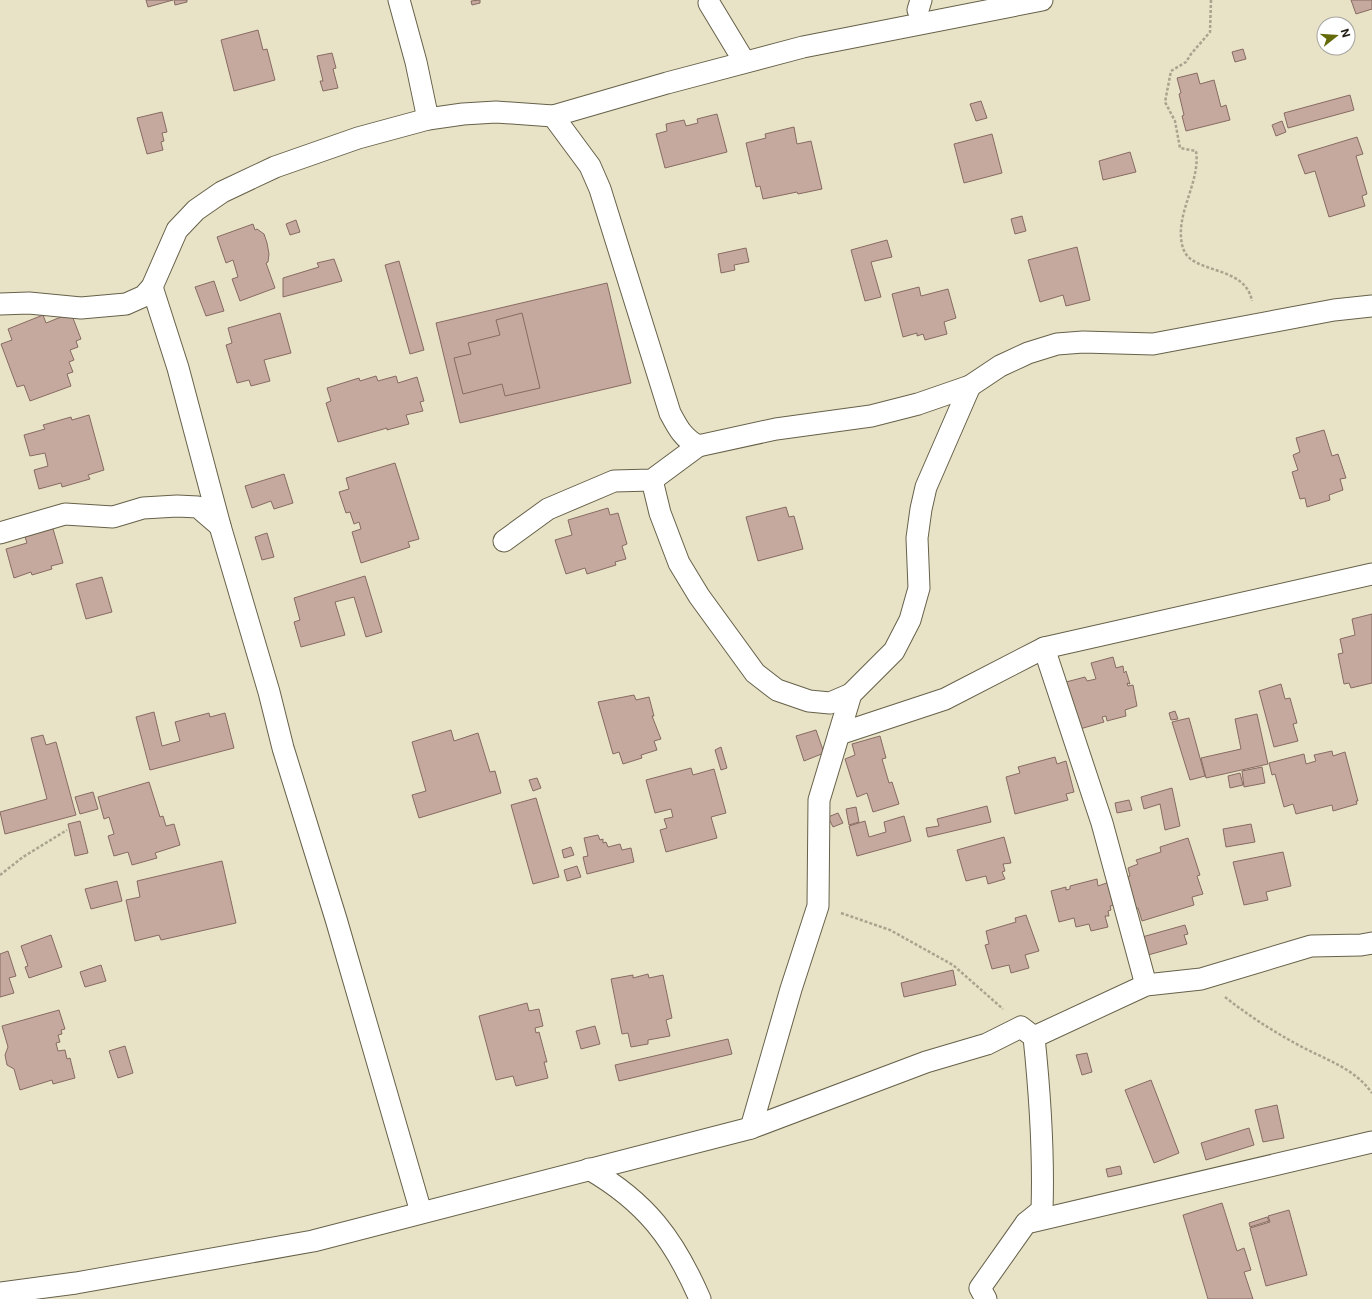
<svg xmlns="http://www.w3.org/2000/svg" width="1372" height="1299" font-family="Inter,sans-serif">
<rect width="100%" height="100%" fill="#e8e3c7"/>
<g fill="#c5a89e" stroke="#876b62">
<path d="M146 0H173L148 7Z"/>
<path d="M174 0H187V2L175 5Z"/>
<path d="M480 0V3L472 5 471 1Z"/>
<path d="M1351 0H1372V9L1356 14Z"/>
<path d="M258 30 263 50 267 49 275 80 234 91 221 40Z"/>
<path d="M1243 49 1246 59 1235 62 1232 52Z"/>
<path d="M332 53 336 68 333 69 338 88 323 91 320 81H323L317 56Z"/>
<path d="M1197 73 1200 84 1214 80 1221 107 1226 105 1230 120 1186 131 1182 116 1184 115 1179 94 1181 93 1177 78Z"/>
<path d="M1350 95 1354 110 1288 128 1284 113Z"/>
<path d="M981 101 987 118 976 121 970 104Z"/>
<path d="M162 112 167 132 162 133 164 141 161 142 163 150 147 154 137 118Z"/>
<path d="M717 114 727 152 665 168 656 134 667 131 666 124 684 120 686 126 698 123 697 119Z"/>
<path d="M1282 121 1286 132 1276 136 1272 125Z"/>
<path d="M794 127 797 144 811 141 822 189 798 194 797 192 763 199 760 186 756 187 746 143 766 138 765 134Z"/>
<path d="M992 134 1002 173 964 183 954 144Z"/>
<path d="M1357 137 1363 154 1356 156 1367 194 1362 196 1365 206 1329 217 1315 171 1305 174 1298 155Z"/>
<path d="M1130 152 1136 172 1103 180 1099 161Z"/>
<path d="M1022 216 1026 231 1015 234 1011 219Z"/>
<path d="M296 220 300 232 290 235 286 224Z"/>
<path d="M253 224 255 230 257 229 264 234 267 243 269 254 268 262 266 263 275 288 240 301 232 279 238 277 233 260 226 263 217 237Z"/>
<path d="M887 240 892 257 871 262 881 297 865 301 851 250Z"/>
<path d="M1077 247 1090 300 1066 306 1063 295 1040 302 1028 260Z"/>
<path d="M746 248 749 262 734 265 735 270 721 273 718 254Z"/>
<path d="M334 259 342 281 283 297V278L319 267 317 263Z"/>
<path d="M399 261 424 350 410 354 385 265Z"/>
<path d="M214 281 224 311 206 316 195 287Z"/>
<path d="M607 283 631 383 460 423 436 323Z"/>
<path d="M919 287 921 296 948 289 956 318 944 322 947 334 925 340 923 334 917 336V333L903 337 892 294Z"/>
<path d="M71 313 81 339 76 341 78 347 70 350 74 360 69 362 73 372 67 374 71 386 30 401 24 385 17 387 1 344 12 340 8 329 43 315 46 323Z"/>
<path d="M280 313 291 353 264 360 270 381 251 386 249 380 237 383 226 345 232 343 228 328Z"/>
<path d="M522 313 540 388 505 396 502 384 463 394 454 358 471 354 468 343 500 335 496 320Z"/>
<path d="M376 376 378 381 396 376 398 383 417 377 424 401 420 402 423 411 406 415 409 424 387 430V428L338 442 326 403 331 401 327 388 359 378 360 381Z"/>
<path d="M89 415 104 470 88 475 90 479 62 487 61 483 39 489 34 470 48 466 45 453 30 456 24 435 45 429 43 425 71 417 72 420Z"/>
<path d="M1324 430 1332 456 1338 454 1346 478 1340 479 1343 490 1329 495 1330 500 1307 507 1305 498 1300 499 1292 472 1298 470 1293 455 1300 452 1296 438Z"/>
<path d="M395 463 419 539 408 542 410 547 361 563 352 532 361 529 359 522 354 524 350 512 346 513 339 492 349 489 346 478Z"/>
<path d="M284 474 293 503 274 509 271 501 252 508 245 486Z"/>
<path d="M786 507 789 517 794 516 803 549 758 561 746 517Z"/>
<path d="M608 508 610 515 618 513 627 544 622 546 626 559 615 562 616 565 587 574 585 568 566 574 555 540 572 535 568 520Z"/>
<path d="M51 522 63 563 51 566 52 569 32 575 31 572 14 578 6 549 27 543 23 531Z"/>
<path d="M267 533 274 557 262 560 255 537Z"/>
<path d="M365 576 382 632 366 637 354 597 335 602 345 635 301 647 294 622 300 620 294 598Z"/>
<path d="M102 577 112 612 86 619 76 584Z"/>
<path d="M1372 614V683L1351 688 1349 683 1344 684 1338 654 1343 653 1340 639 1355 635 1352 619Z"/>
<path d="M1113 657 1116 668 1123 666 1124 673 1126 671 1130 684 1127 683 1128 686 1133 685 1137 706 1125 710 1126 716 1107 721 1106 716 1102 717 1104 722 1080 729 1066 682 1085 677 1087 681 1096 679 1091 663Z"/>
<path d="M1281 684 1285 699 1290 698 1297 723 1293 724 1298 741 1274 747 1259 691Z"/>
<path d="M634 695 636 700 649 697 654 716H652L661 739 654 741 657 750 641 755 642 758 623 764 619 752 613 754 598 702Z"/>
<path d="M1175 711 1178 719 1171 720 1169 713Z"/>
<path d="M154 712 162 746 180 741 175 722 209 713 210 717 225 713 234 748 150 770 136 717Z"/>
<path d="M1257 714 1268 764 1206 778 1201 758 1241 749 1235 719Z"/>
<path d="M1189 718 1205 776 1190 780 1172 722Z"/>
<path d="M451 730 454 741 478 733 490 772 495 771 501 793 419 818 412 795 426 791 412 742Z"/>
<path d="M816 730 824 753 804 761 796 736Z"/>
<path d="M43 735 46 745 56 742 76 815 5 834 0 812 47 799 31 738Z"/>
<path d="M880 736 886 758 882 759 889 783 892 782 899 804 873 812 867 793 857 797 845 759 855 755 852 744Z"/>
<path d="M721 747 727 768 721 770 715 750Z"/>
<path d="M1332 751 1333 756 1345 752 1358 801H1356L1357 804 1333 811 1332 805 1296 814 1293 804 1284 807 1275 774 1272 775 1269 763 1304 754 1306 764 1316 761 1314 755Z"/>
<path d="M1055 757 1057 764 1066 761 1074 792 1066 794 1068 800 1015 814 1006 777 1020 773 1018 767Z"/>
<path d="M1262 767 1265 783 1244 787 1242 771Z"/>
<path d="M691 768 693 775 714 769 726 813 711 817 717 838 666 852 660 830 667 828 664 819 673 817 671 809 655 813 646 780Z"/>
<path d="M1240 773 1243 785 1230 788 1228 776Z"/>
<path d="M537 778 541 788 533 791 529 780Z"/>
<path d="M149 782 160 817 163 816 166 826 174 824 180 845 155 853 157 858 132 865 128 852 114 856 108 836 114 834 109 817 104 819 98 797Z"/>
<path d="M1172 788 1180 826 1165 830 1160 804 1144 809 1141 797Z"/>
<path d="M93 792 98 809 80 814 75 797Z"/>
<path d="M536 798 559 877 533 884 511 805Z"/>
<path d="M1129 800 1132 810 1117 813 1115 803Z"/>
<path d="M987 806 991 822 928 837 926 828 939 826 937 819Z"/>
<path d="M856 807 859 822 849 825 846 809Z"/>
<path d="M838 813 843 823 833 827 828 817Z"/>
<path d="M904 816 911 841 857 856 849 826 865 821 869 837 886 832 884 822Z"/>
<path d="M80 821 88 853 75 856 68 824Z"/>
<path d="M1251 824 1255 842 1226 847 1223 829Z"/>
<path d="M598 835 600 840 603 839V843L606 842 608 847 620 844 622 850 631 848 634 862 587 874 583 857 588 856 584 838Z"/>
<path d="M1004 837 1011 863 1003 864 1005 871 1002 872 1005 879 988 884 986 876 966 881 957 850Z"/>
<path d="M1188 838 1200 875 1197 876 1203 894 1192 897 1194 905 1142 921 1138 908 1130 910 1119 879 1130 876 1128 868 1138 864 1136 860 1161 852 1160 847Z"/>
<path d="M571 847 574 855 564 858 562 850Z"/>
<path d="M1283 852 1291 886 1266 892 1268 900 1244 905 1233 862Z"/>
<path d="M222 861 236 923 161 940 159 935 135 941 126 900 140 897 137 881Z"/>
<path d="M577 866 581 877 567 881 564 870Z"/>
<path d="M1097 879 1098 886 1115 880 1121 904 1110 906 1111 910 1108 911 1109 916H1105L1108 927 1091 931 1089 924 1076 927 1074 918 1059 922 1051 891 1066 887V890L1070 889V886Z"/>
<path d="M117 881 122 901 91 909 85 889Z"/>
<path d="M1026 915 1039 951 1025 955 1029 968 1011 973 1009 965 992 969 985 945 989 944 986 931 1016 922 1015 918Z"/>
<path d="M1185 925 1188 934 1184 935 1187 944 1141 957 1135 939Z"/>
<path d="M51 935 62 967 29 978 25 967 28 966 21 946Z"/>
<path d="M8 951 16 976 9 978 14 993 0 997V954Z"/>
<path d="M101 965 106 981 85 987 80 972Z"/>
<path d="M953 970 956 985 904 997 901 983Z"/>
<path d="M648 974 649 978 663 975 672 1018 666 1020 670 1036 648 1040V1044L631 1047 628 1033 622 1034 611 979 633 975V978Z"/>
<path d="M527 1003 529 1011 539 1009 543 1026 535 1028 536 1033 539 1032 547 1062H544L548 1078 516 1086 513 1076 496 1080 479 1016Z"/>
<path d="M59 1010 65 1029 61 1030 62 1034 58 1035 60 1042 56 1043 58 1051 65 1050 67 1059 70 1058 75 1078 53 1084 52 1080 20 1090 14 1069 7 1065 5 1055 8 1047 2 1026Z"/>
<path d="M595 1026 600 1044 581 1049 576 1031Z"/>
<path d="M728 1039 732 1054 619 1081 615 1065Z"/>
<path d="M125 1046 133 1073 118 1078 109 1051Z"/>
<path d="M1087 1053 1092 1072 1082 1075 1076 1055Z"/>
<path d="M1151 1080 1179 1153 1154 1163 1125 1090Z"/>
<path d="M1277 1105 1284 1138 1263 1142 1255 1110Z"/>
<path d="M1249 1128 1254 1145 1206 1160 1201 1143Z"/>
<path d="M1120 1166 1122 1174 1108 1177 1106 1169Z"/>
<path d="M1222 1203 1237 1251 1244 1248 1251 1270 1244 1272 1253 1299H1208L1183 1215Z"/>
<path d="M1289 1210 1307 1275 1266 1286 1250 1228 1270 1222 1268 1216Z"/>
<path d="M1267 1217 1269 1221 1250 1227 1249 1223Z"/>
</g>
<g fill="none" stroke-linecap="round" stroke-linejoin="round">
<g stroke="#666149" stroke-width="23">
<g id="minor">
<path d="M399 0 416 62 428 119"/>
<path d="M709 3 744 61"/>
<path d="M918 10 921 0"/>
<path d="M553 116 590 166 600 189 670 413C678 428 683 438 698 446L776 429 871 416 918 404 970 386 1000 366 1028 353 1057 344 1083 342 1153 344 1334 310 1372 306"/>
<path d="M152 287 178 368 220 526 269 692 283 748 336 919 421 1212"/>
<path d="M0 304 29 303 81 308 126 304 144 296 152 287 177 230 196 210 222 192 275 167 358 138 428 119 463 114 496 112 553 116 667 83 803 47 1042 0"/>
<path d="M652 480 660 513 679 563 699 596 755 673 777 690 809 701 830 703 851 694"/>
<path d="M0 533 65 514 113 517 143 508 177 506 198 507 220 526"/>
<path d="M504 541 548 509 614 481 652 480 698 446"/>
<path d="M1044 648 1102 823 1146 985"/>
<path d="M839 734 945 699 1044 648 1372 574"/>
<path d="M751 1128 791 989 818 906 819 800 851 694 894 651 910 620 919 588 917 538 921 509 926 487 970 386"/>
<path d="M589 1169C646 1202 674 1239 700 1299"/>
<path d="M1026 1223 1042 1210C1044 1152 1040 1095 1034 1037"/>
<path d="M0 1293 76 1283 313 1241 751 1128 926 1062 987 1044 1021 1027 1034 1037 1146 985 1201 979 1311 946 1361 945 1372 943"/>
<path d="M986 1299 980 1288 1026 1223 1372 1142"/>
</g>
</g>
<g stroke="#a8a48d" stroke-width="2.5" stroke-dasharray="3 2" stroke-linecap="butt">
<path d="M1211 0 1210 32 1191 54 1186 62 1171 71 1165 102 1175 121 1180 148 1196 151C1201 183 1173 216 1183 248 1191 275 1245 264 1252 301"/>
<path d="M0 875 23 857 67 830"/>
<path d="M841 913 890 930 953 965 1003 1009"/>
<path d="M1225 997C1249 1016 1274 1032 1302 1047 1327 1060 1355 1069 1372 1093"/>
</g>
<use href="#minor" stroke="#fff" stroke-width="21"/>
</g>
<g transform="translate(1336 36) rotate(73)"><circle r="19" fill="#ffffff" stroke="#a5a4a0"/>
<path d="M0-3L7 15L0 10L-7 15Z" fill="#64690a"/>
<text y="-6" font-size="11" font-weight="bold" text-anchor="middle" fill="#1e1c12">N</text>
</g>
</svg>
